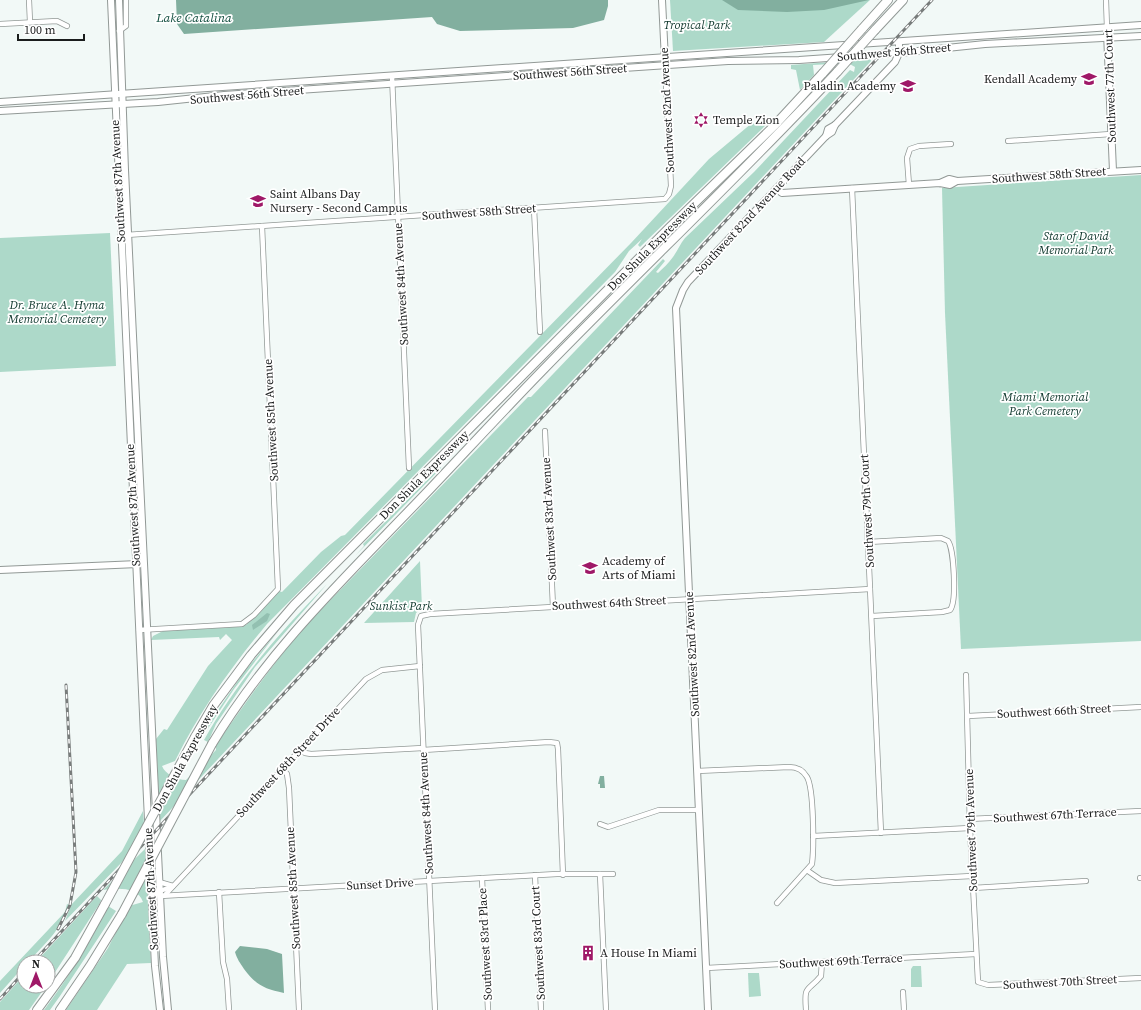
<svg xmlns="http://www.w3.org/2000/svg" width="1141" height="1010" font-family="'Source Serif 4',serif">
<rect width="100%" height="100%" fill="#f2f9f7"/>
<g fill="#add9c9">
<path d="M670 0H870L824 42 673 51Z"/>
<path d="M870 59 871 61 160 821 156 739 164 729 167 730 208 666 232 640 226 634 220 640 219 637 151 640 153 636 163 631 246 625 279 591 282 592 321 552 341 536 345 535 631 243 709 159 752 123 767 124 640 247 638 245 642 239 629 251 615 272 267 624C231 667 200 711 175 761L162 766C165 774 177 780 186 780L216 750V745C246 702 275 660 310 621L528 397H531L663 259 665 261 656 272 658 273C663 268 669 263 673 257 678 250 680 244 685 238L754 172 850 70 854 72 855 67 848 63 813 65 814 75 800 90 796 70 791 69V65Z"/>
<path d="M1141 175V641L961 649 945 313 942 188Z"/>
<path d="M110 233 116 366 0 372V238Z"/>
<path d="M440 467 441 468 355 556 364 546 363 544Z"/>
<path d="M420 561 422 608 416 613 414 622 364 623Z"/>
<path d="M327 584 255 667 216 724 208 742 204 740C237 681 280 632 327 584Z"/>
<path d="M279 630 234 689 207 730 203 732 244 672Z"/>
<path d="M143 811 145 836 124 860 65 921 71 905 122 851Z"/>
<path d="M145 849 151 963 127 964 97 1010H66L108 948 129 906 143 902C138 886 116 888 103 890Z"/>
<path d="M97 896 101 900 100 903 48 983V962H36Z"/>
<path d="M67 904 69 905C62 929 44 945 28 962H24V966L0 993V981L65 912Z"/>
<path d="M108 906 116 911 60 996 50 1010H44C69 977 90 943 108 906Z"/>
<path d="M913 966H921L922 987H911V969Z"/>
<path d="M748 973H759L761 996 749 997Z"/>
<path d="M24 975V986H46L29 1010H0V1002Z"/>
</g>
<path fill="#93c0b1" d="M267 613 270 614 267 621 253 630 252 625Z"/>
<g fill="#82af9f">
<path d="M176 0H608V6L604 20 573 28 460 31 437 24 432 17 184 34 177 24Z"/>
<path d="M722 0H869L824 10 787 12 738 10Z"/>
<path d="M600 776H604L605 788H600V784H598Z"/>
<path d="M240 946 267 949 282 954 284 993C264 989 256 985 244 969 240 963 237 959 235 952Z"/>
</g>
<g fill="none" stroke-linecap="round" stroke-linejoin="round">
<g stroke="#929996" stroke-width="6">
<g id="street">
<path d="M29 0 30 22"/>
<path d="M1106 0 1107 28"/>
<path d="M0 24 57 21 67 26"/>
<path d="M119 31 126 26V0"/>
<path d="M392 76 409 468"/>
<path d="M1008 141 1111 134"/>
<path d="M909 185 907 158 910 149 919 146 951 144"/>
<path d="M852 188 881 833"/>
<path d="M534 208 540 332"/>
<path d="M126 235 665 199 669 194 671 186 665 65"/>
<path d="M545 431 553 607"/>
<path d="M868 542 941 538 948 541C954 549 957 602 950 610L942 612 872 616"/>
<path d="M139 630 242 624 254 615 278 589 262 226"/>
<path d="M966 675 970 828 978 982 988 985 1141 978"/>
<path d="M968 716 1141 707"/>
<path d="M300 750 305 753 311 754 423 748"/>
<path d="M423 750 549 742 557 743 558 749 563 875"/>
<path d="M282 768 287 774 289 788 299 1010"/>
<path d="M697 771 789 767C797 767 803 770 807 777 814 789 814 848 812 864L777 903"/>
<path d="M969 819 1141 811"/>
<path d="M600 824 608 827 659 810H699"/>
<path d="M813 836 970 828"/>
<path d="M808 871 821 880 835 883 972 876"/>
<path d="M600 874 606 1010"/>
<path d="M535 875 541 1010"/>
<path d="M482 878 488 1010"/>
<path d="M1140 878H1141"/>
<path d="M159 882 173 886"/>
<path d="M973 888 1086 881"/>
<path d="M219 892 223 962 227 979 229 1010"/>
<path d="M165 895 366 679 382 670 420 666"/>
<path d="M152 896 160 891 171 887"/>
<path d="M160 896 557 874H613"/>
<path d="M706 968 976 954"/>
<path d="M903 992 904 1010"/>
<path d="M435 1010 418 625 421 616 430 614 870 589"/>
<path d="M806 1010C804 984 807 993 821 976L822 962"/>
</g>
</g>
<g stroke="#929996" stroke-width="8">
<g id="secondary">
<path d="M111 0 144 736 155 966 160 1010"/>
<path d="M119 0 125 170 163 957 168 1010"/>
<path d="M662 0 665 60"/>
<path d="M1107 33 1113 171"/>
<path d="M0 102 1141 25"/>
<path d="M0 111 158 102 224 95 728 61 799 60 899 53 985 44 1141 36"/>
<path d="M826 136 828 129 835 125 895 62 899 53V42"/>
<path d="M940 183 949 179 957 181"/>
<path d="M776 189 782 193 940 183 950 185 957 181 1141 170"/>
<path d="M0 570 138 564"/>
<path d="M708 1010 676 308 683 290 688 282 826 136 832 132 835 125"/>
</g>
</g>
<g stroke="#929996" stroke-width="10">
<g id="highway">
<path d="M862 29 888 0"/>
<path d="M875 30 903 0"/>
<path d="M195 737 213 706 251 655 294 605 670 227 774 126 823 73"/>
<path d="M212 744C271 646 353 570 431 488 468 449 505 409 542 371 640 270 742 174 838 71"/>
<path d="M37 1010 75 958 105 904"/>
<path d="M60 1010 90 966 122 914"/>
</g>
</g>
<use href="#street" stroke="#fff" stroke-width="4.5"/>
<use href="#secondary" stroke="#fff" stroke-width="6"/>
<use href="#highway" stroke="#fff" stroke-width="8"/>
<g stroke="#787c7b" stroke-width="3">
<g id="rail">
<path d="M58 929 70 905 76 872 66 685"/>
<path d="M33 962 932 0"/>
<path d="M0 999 24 972"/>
</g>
</g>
<use href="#rail" stroke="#fff" stroke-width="1.5" stroke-dasharray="4.5" stroke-linecap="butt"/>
<g stroke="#929996" stroke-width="10" stroke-linecap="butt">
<g id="highway-bridge">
<path d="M838 71 875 30"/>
<path d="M823 73 862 29"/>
<path d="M105 904 195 737"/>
<path d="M122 914 212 744"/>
</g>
</g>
<use href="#highway-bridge" stroke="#fff" stroke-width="8"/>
</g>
<defs>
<g id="school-bare" transform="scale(1.2)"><path d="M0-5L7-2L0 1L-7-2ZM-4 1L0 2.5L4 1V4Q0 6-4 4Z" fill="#9f1867" stroke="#fff" stroke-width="2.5" paint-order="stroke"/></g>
<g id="synagogue-bare" transform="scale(1.2)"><path d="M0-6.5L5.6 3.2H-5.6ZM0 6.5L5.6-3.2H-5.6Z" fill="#9f1867" stroke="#fff" stroke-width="2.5" paint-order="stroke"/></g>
<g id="building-bare" transform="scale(1.2)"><path d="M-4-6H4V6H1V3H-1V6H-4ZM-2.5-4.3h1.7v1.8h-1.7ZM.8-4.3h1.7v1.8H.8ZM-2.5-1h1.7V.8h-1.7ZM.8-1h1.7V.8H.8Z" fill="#9f1867" stroke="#fff" stroke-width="2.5" paint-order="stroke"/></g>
</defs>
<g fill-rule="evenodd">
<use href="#school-bare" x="1089" y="79"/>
<use href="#school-bare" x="908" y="86"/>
<use href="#synagogue-bare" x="701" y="120"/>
<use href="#school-bare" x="258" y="201"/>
<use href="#school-bare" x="590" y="568"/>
<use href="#building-bare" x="588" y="953"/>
</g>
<g text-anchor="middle" stroke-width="3.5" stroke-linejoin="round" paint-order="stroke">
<g font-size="12" font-style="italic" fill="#0e372c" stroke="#fff">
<text x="697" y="29">Tropical Park</text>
<text x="1076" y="240">Star of David<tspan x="1076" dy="14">Memorial Park</tspan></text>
<text x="57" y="309">Dr. Bruce A. Hyma<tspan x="57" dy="14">Memorial Cemetery</tspan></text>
<text x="1045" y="401">Miami Memorial<tspan x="1045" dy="14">Park Cemetery</tspan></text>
<text x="401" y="610">Sunkist Park</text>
</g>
<g font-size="12" fill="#1b1d1d" stroke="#fff">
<text transform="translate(894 52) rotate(-5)" y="4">Southwest 56th Street</text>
<text transform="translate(570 72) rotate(-4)" y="4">Southwest 56th Street</text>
<text transform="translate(1110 86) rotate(-92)" y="4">Southwest 77th Court</text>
<text transform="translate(247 95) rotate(-5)" y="4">Southwest 56th Street</text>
<text transform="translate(667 110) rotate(-93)" y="4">Southwest 82nd Avenue</text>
<text transform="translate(1049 175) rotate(-4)" y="4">Southwest 58th Street</text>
<text transform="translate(118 181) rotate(-93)" y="4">Southwest 87th Avenue</text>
<text transform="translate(479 212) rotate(-4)" y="4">Southwest 58th Street</text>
<text transform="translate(750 216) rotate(-47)" y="4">Southwest 82nd Avenue Road</text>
<text transform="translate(652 246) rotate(-45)" y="4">Don Shula Expressway</text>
<text transform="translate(401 284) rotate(-93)" y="4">Southwest 84th Avenue</text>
<text transform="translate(271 420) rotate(-93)" y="4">Southwest 85th Avenue</text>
<text transform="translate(424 475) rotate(-45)" y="4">Don Shula Expressway</text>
<text transform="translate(133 505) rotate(-93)" y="4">Southwest 87th Avenue</text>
<text transform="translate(867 511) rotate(-93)" y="4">Southwest 79th Court</text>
<text transform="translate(549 519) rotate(-93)" y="4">Southwest 83rd Avenue</text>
<text transform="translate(609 603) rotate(-3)" y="4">Southwest 64th Street</text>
<text transform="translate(692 654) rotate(-93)" y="4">Southwest 82nd Avenue</text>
<text transform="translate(1054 711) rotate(-3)" y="4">Southwest 66th Street</text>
<text transform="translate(185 758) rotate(-61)" y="4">Don Shula Expressway</text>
<text transform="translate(288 762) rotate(-47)" y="4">Southwest 68th Street Drive</text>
<text transform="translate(426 813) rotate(-93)" y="4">Southwest 84th Avenue</text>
<text transform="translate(1055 815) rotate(-3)" y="4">Southwest 67th Terrace</text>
<text transform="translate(971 830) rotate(-92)" y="4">Southwest 79th Avenue</text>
<text transform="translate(380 884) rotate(-3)" y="4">Sunset Drive</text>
<text transform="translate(293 888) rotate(-93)" y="4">Southwest 85th Avenue</text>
<text transform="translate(151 889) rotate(-93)" y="4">Southwest 87th Avenue</text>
<text transform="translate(538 943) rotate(-93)" y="4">Southwest 83rd Court</text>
<text transform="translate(485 944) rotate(-93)" y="4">Southwest 83rd Place</text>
<text transform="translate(841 961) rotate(-3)" y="4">Southwest 69th Terrace</text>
<text transform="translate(1060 982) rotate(-3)" y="4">Southwest 70th Street</text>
</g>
<g font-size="12" fill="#1b1d1d" stroke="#fff" text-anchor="start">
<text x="1077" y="83" text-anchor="end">Kendall Academy</text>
<text x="896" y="90" text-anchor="end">Paladin Academy</text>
<text x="713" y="124">Temple Zion</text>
<text x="270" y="198">Saint Albans Day<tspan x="270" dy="14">Nursery - Second Campus</tspan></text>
<text x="602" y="565">Academy of<tspan x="602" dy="14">Arts of Miami</tspan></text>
<text x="600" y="957">A House In Miami</text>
</g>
<g font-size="13" font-style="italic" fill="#104d3e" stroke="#fff">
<text x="194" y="22">Lake Catalina</text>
</g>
</g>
<g transform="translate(36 974)"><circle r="19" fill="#ffffff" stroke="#a4a5a5"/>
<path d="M0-3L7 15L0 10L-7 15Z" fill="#9f1867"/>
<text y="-6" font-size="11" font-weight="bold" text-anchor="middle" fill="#1b1d1d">N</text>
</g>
<path d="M18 34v6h66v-6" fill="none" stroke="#1b1d1d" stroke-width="2"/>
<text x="24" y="34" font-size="12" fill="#1b1d1d" stroke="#ffffff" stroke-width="3" paint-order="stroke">100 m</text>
</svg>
